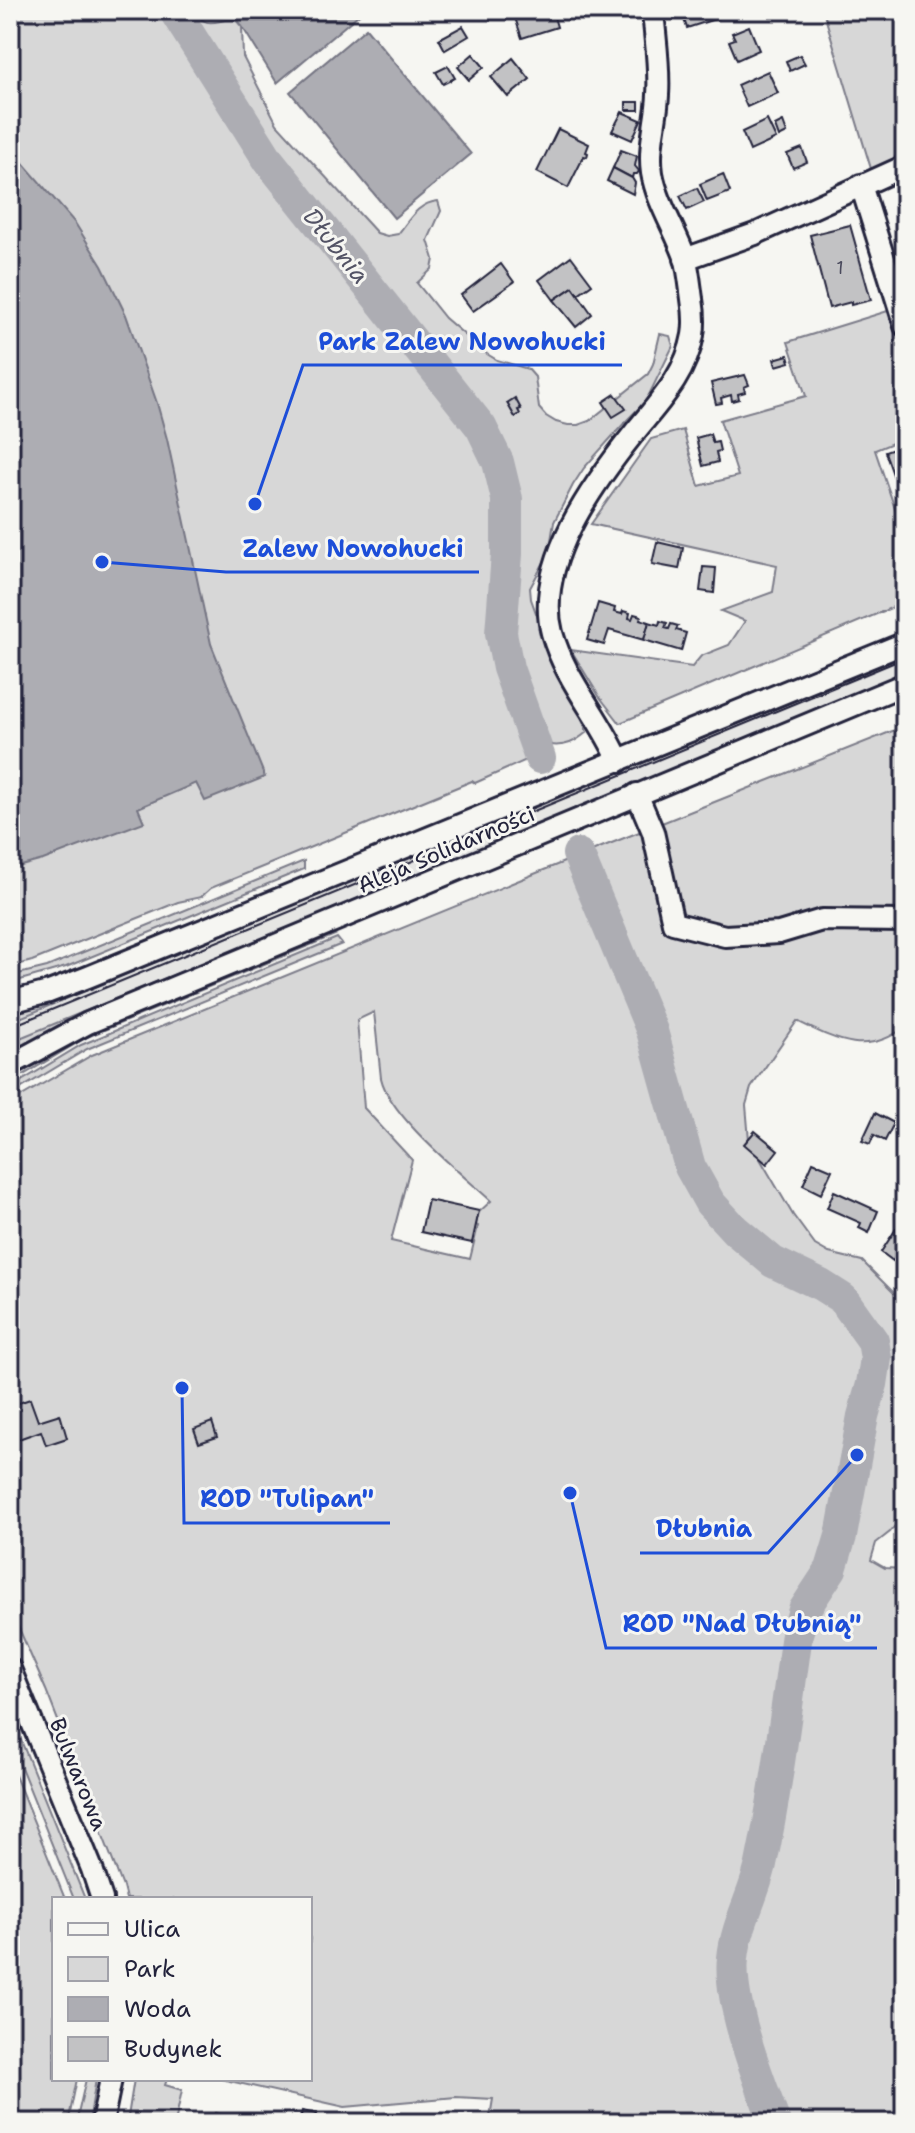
<svg xmlns="http://www.w3.org/2000/svg" width="915" height="2133" font-family="'Shantell Sans',sans-serif">
<rect width="100%" height="100%" fill="#f6f6f2"/>
<filter id="ink" filterUnits="userSpaceOnUse"><feTurbulence type="fractalNoise" baseFrequency=".0125" numOctaves="2"/><feDisplacementMap in="SourceGraphic" scale="16" xChannelSelector="R" yChannelSelector="G"/><feConvolveMatrix kernelMatrix="1 2 1 2 8 2 1 2 1" color-interpolation-filters="sRGB"/></filter>
<g filter="url(#ink)">
<path fill="#e6e6e4" d="M905 653V673L10 1042V1022Z"/>
<g fill="#d7d7d7" stroke="#7c7c89" stroke-width="2" fill-rule="evenodd">
<path d="M10 10H194C207 31 216 19 235 19L242 27 243 57 277 124 377 233 387 236 398 234C410 219 418 203 438 201L441 211 428 240 434 259 432 269 417 283 445 318 487 354 497 360 528 369 535 377 539 408 546 416 556 422 568 425H578L589 421 648 374 653 364 660 334 670 336 673 346 646 401 627 420 584 468 573 485 554 522 549 553 530 588 531 599 554 663 568 682 587 732C575 742 566 747 550 745L551 749 475 783 472 781 211 888 201 897 178 902 32 961 10 967Z"/>
<path d="M823 10H905V157L872 172Z"/>
<path d="M891 310 905 352V438L875 450 905 538V602L620 723 599 696 571 650 692 667 701 656 729 645 745 621 721 611 773 592 777 565 591 524 651 439 683 430 699 486 738 476 720 420 806 396 788 342Z"/>
<path d="M905 726V1027C866 1057 836 1040 797 1021L751 1088 746 1105 749 1140 793 1215 815 1245 829 1253 862 1261 899 1298 905 1299V1513L890 1532 876 1543 871 1560 885 1568 905 1569V2123H489L493 2099 456 2097 345 2107 221 2079H310V1899H126L123 1887 46 1690 10 1608V1103L92 1055 544 870ZM374 1012 381 1078C390 1117 461 1173 491 1201L478 1213 476 1225 478 1226 470 1259 391 1241 412 1160 364 1108 357 1020Z"/>
<path d="M509 816 10 1022V1012L58 999 452 837Z"/>
<path d="M534 827 411 881 70 1021 10 1054V1042Z"/>
<path d="M304 861V869L66 967 10 983V976L47 967Z"/>
<path d="M333 934 335 935 87 1037 10 1083V1079L47 1056 86 1037Z"/>
<path d="M337 938 342 944 87 1049 10 1095V1088L81 1045Z"/>
<path d="M10 1713 85 1899H74L10 1740Z"/>
<path d="M10 1763 65 1899H54V2079H77L68 2123H31L10 2117V2003L19 1970 10 1967V1868L16 1865 10 1849Z"/>
<path d="M86 2079H96L89 2123H76Z"/>
<path d="M134 2079H167L165 2085 182 2090 175 2123H127Z"/>
</g>
<g fill="#adadb3" stroke="#757583" stroke-width="2">
<path d="M232 10H364L277 83Z"/>
<path d="M366 28 471 154 394 218 290 92Z"/>
<path d="M10 148 12 153 18 157 75 223 102 266 126 315 157 403 167 439 211 644 265 777 205 801 196 783 138 808 144 822 43 860 10 869Z"/>
</g>
<g fill="none" stroke-linecap="round" stroke-linejoin="round">
<g stroke="#adadb3" stroke-width="32">
<path d="M174 10 269 161 481 427 498 462 507 499V554L501 633 508 668 540 758"/>
<path d="M578 854 652 1031 690 1167 710 1203 735 1230 773 1262 821 1285 843 1299 873 1341 876 1358 872 1384 863 1416 841 1536 831 1569 804 1610 797 1634C786 1711 777 1788 761 1864 754 1896 736 1925 733 1958 728 2003 759 2080 775 2123"/>
</g>
</g>
<g fill="#c2c2c4" stroke="#22223b" stroke-width="2">
<path d="M519 10H552L557 27 522 38 513 12Z"/>
<path d="M685 10H716L718 18 687 28 681 11Z"/>
<path d="M463 26 469 36 445 50 439 39Z"/>
<path d="M749 26 759 50 737 60 729 41 735 39 732 33Z"/>
<path d="M473 54 484 67 469 80 458 67Z"/>
<path d="M800 55 805 64 790 71 786 61Z"/>
<path d="M513 58 530 79 508 97 491 77Z"/>
<path d="M448 66 455 78 443 84 436 72Z"/>
<path d="M768 71 778 93 747 107 737 85Z"/>
<rect x="626" y="102" width="13" height="8"/>
<path d="M622 112 641 120 632 140 612 131Z"/>
<path d="M767 120 776 139 750 151 742 132Z"/>
<path d="M783 122 787 133 779 137 775 126Z"/>
<path d="M558 129 589 144 586 152 588 153 587 157 584 156 568 188 537 172Z"/>
<path d="M802 148 807 162 793 168 787 154Z"/>
<path d="M621 150 637 156 635 166 639 171 637 174H633L632 178 613 168Z"/>
<path d="M613 168 632 178 635 183 633 194 607 181Z"/>
<path d="M723 174 730 192 707 201 700 184Z"/>
<path d="M697 188 704 202 687 210 680 196Z"/>
<path d="M905 193V234L895 196Z"/>
<path d="M850 225 871 300 851 305V302L829 308 810 235Z"/>
<path d="M571 256 592 284 578 294 573 287 554 300 539 280Z"/>
<path d="M501 264 514 282 473 311 461 295Z"/>
<path d="M573 287 592 314 576 327 554 300Z"/>
<path d="M788 355 790 362 776 366 774 359Z"/>
<path d="M745 375 749 385 744 387 745 392 738 394 739 399 732 401 731 395 721 398 722 403 716 404 711 383Z"/>
<path d="M615 394 626 409 613 417 603 402Z"/>
<path d="M515 398 521 409 518 410 520 414 515 417 507 403Z"/>
<path d="M710 434 713 443 718 442 720 451 716 452 718 462 703 466 696 438Z"/>
<path d="M905 445V508L885 452Z"/>
<path d="M657 542 683 548 679 569 652 564Z"/>
<path d="M703 567 716 568 714 593 700 591Z"/>
<path d="M598 603 615 608 614 612 622 614 623 611 630 613 629 618 632 619 634 614 641 616 640 619 649 622 644 640 609 630 604 645 587 640Z"/>
<path d="M660 621 667 623 665 628 669 629 671 624 678 626 676 630 686 633 681 651 644 640 649 622 659 625Z"/>
<path d="M875 1113 894 1123 885 1141 874 1135 870 1144 862 1141Z"/>
<path d="M755 1131 778 1150 767 1164 744 1144Z"/>
<path d="M813 1162 832 1170 821 1194 803 1185Z"/>
<path d="M834 1191 878 1211 869 1233 859 1228 861 1223 827 1208Z"/>
<path d="M428 1200 479 1211 472 1243 421 1232Z"/>
<path d="M905 1215V1243L893 1261 881 1252Z"/>
<path d="M30 1399 38 1421 60 1414 67 1438 46 1445 41 1431 10 1442V1406Z"/>
<path d="M212 1422 217 1437 199 1443 194 1429Z"/>
<path d="M302 2111 317 2114 315 2123H299Z"/>
<path d="M215 2113 250 2121V2123H213Z"/>
</g>
<g fill="none" stroke-linecap="round" stroke-linejoin="round">
<g stroke="#22223b" stroke-width="26">
<g id="minor">
<path d="M861 185 905 326"/>
<path d="M685 259 755 234 905 166"/>
<path d="M619 761C600 717 565 680 552 633 534 564 594 483 634 433 659 402 686 375 693 335 695 323 694 311 692 299 690 285 689 271 685 257 675 229 657 202 652 173 648 146 657 121 658 95 660 67 655 38 653 10"/>
<path d="M637 794 653 832 673 923 725 936 779 933 822 920 905 921"/>
<path d="M10 1002 49 992 88 977 905 643"/>
<path d="M10 1065 88 1023 905 684"/>
<path d="M10 1669 92 1869 102 1899"/>
<path d="M102 2123 111 2079"/>
</g>
</g>
<use href="#minor" stroke="#f6f6f2" stroke-width="20"/>
<path stroke="#22223b" stroke-width="2" d="M10 1027 905 658"/>
</g>
</g>
<g text-anchor="middle" stroke-width="6" stroke-linejoin="round" paint-order="stroke">
<g font-size="18" fill="#4a4a5d">
<text x="840" y="274">1</text>
</g>
<g font-size="22" fill="#22223b" stroke="#f6f6f2">
<text transform="translate(446 849) rotate(-23)" y="8">Aleja Solidarności</text>
<text transform="translate(79 1774) rotate(68)" y="8">Bulwarowa</text>
</g>
<g font-size="24" font-style="italic" fill="#535365" stroke="#f6f6f2">
<text transform="translate(336 246) rotate(51)" y="8">Dłubnia</text>
</g>
</g>
<path fill="none" stroke="#1d4ed8" stroke-width="3" d="M255 504L303 365H622M102 562L226 572H479M182 1388L184 1523H390M857 1455L768 1553H640M570 1493L606 1648H877"/>
<g fill="#1d4ed8" stroke="#f6f6f2" stroke-width="3">
<circle cx="255" cy="504" r="8"/>
<circle cx="102" cy="562" r="8"/>
<circle cx="182" cy="1388" r="8"/>
<circle cx="857" cy="1455" r="8"/>
<circle cx="570" cy="1493" r="8"/>
</g>
<g font-size="24" text-anchor="middle" font-weight="bold" fill="#1d4ed8" stroke="#f6f6f2" stroke-width="6" stroke-linejoin="round" paint-order="stroke">
<text x="462" y="350">Park Zalew Nowohucki</text>
<text x="353" y="557">Zalew Nowohucki</text>
<text x="287" y="1507">ROD "Tulipan"</text>
<text x="704" y="1537">Dłubnia</text>
<text x="742" y="1632">ROD "Nad Dłubnią"</text>
</g>
<rect width="915" height="2133" fill="none" stroke="#f6f6f2" stroke-width="40"/>
<rect x="20" y="20" width="875" height="2093" fill="none" stroke="#22223b" stroke-width="3" filter="url(#ink)"/>
<rect x="52" y="1897" width="260" height="184" fill="#f6f6f2" stroke="#a1a1a9" stroke-width="2"/>
<rect x="68" y="1923" width="40" height="12" fill="#f6f6f2" stroke="#a1a1a9" stroke-width="2"/>
<text x="124" y="1937" font-size="24" fill="#22223b">Ulica</text>
<rect x="68" y="1957" width="40" height="24" fill="#d7d7d7" stroke="#a1a1a9" stroke-width="2"/>
<text x="124" y="1977" font-size="24" fill="#22223b">Park</text>
<rect x="68" y="1997" width="40" height="24" fill="#adadb3" stroke="#a1a1a9" stroke-width="2"/>
<text x="124" y="2017" font-size="24" fill="#22223b">Woda</text>
<rect x="68" y="2037" width="40" height="24" fill="#c2c2c4" stroke="#a1a1a9" stroke-width="2"/>
<text x="124" y="2057" font-size="24" fill="#22223b">Budynek</text>
</svg>
